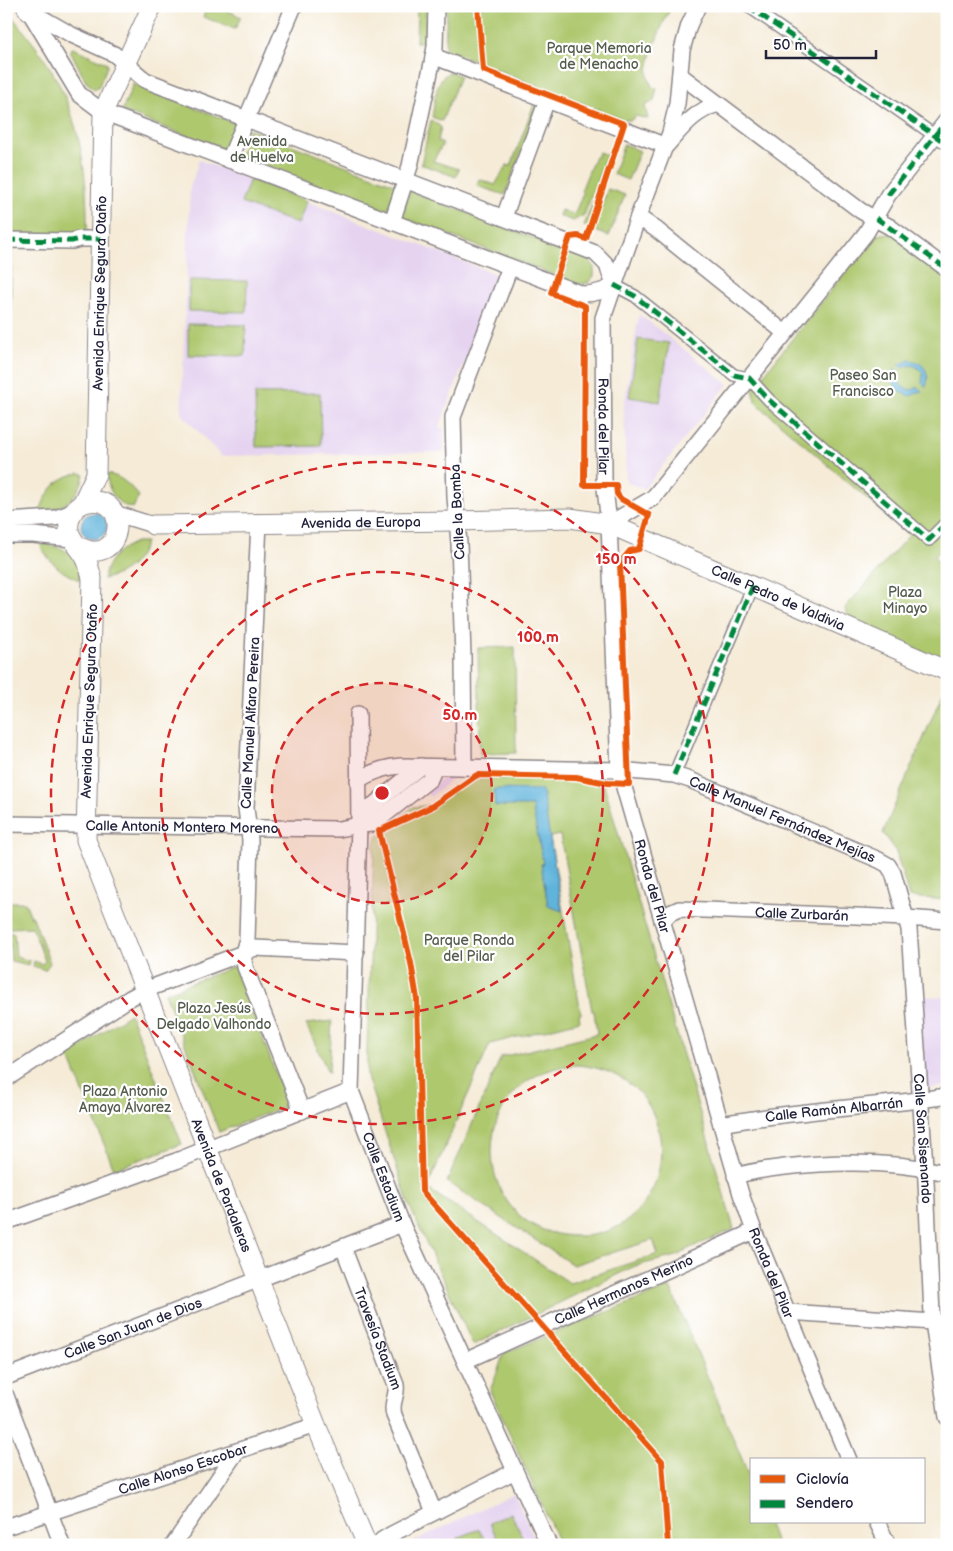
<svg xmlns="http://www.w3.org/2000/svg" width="953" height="1551" font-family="'Balsamiq Sans',sans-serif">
<rect width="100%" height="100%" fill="#fff"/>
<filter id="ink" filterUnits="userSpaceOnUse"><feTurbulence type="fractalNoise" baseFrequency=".02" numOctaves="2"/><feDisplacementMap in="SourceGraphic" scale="10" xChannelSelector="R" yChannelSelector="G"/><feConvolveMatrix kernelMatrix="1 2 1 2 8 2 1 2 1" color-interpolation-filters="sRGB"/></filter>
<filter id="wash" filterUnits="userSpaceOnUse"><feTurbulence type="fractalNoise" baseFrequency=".0096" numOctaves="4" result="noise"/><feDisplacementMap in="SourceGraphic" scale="20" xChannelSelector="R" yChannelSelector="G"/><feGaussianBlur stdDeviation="1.12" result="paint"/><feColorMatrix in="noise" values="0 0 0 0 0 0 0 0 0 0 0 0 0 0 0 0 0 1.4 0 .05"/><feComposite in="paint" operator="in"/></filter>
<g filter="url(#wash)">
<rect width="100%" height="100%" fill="#f5ebd7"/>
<g fill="#e5d3f0">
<path d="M199 160 498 275 439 428H444V452L221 456 181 413 190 188Z"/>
<path d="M639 314 728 384 644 489 626 482 624 405Z"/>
<path d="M450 772 454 777 430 797 426 792Z"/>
<path d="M919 996 947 997V1086L925 1089Z"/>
<path d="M514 1493 537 1545H407Z"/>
</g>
<g fill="#aec86e" stroke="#687554" fill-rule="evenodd">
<path d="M194 6H218L241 17 235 29 203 17 205 12Z"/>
<path d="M417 6H430L429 42H416Z"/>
<path d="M447 6H672C663 22 647 58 648 76 649 79 651 84 652 87L657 88 654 101 645 106 648 119 636 116 631 120H624L445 49Z"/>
<path d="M6 9C22 29 39 49 52 71 81 121 88 176 87 234L12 247 8 440H6Z"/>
<path d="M73 48 107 63V67L98 88 94 89 86 82 70 50Z"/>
<path d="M452 72 460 76 442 121 432 117C435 104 435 74 452 72Z"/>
<path d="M133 84 237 124 226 151 122 111Z"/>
<path d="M534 104 539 105 505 195 477 186 479 179 495 185 507 165 511 166Z"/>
<path d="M431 120 441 127 438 141 443 144 433 161 459 169 456 177 421 164Z"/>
<path d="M249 129 397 185 387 212 239 156Z"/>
<path d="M624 144 640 151 628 180 613 174Z"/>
<path d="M599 152 607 155 584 215 573 221 559 216 561 210 574 215 583 193 581 191 595 156 597 157Z"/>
<path d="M250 179 307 201 298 224 241 203Z"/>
<path d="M599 186 603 188 588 228 584 226Z"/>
<path d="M608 189 625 195 609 236 592 230Z"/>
<path d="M410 191 588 259 594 266V276L588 283 578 284 401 217Z"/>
<path d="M897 232 947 272V545L934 557 947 572V662L848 621 845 608 909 535 755 402 753 388 875 235Z"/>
<path d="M189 280 247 281 246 312 189 311Z"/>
<path d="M188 324 246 325 245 356 188 355Z"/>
<path d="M638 339 669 343 660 402 629 397Z"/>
<path d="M320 393 321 446 256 447 255 394Z"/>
<path d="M79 473 84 474C80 496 63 511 40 511 47 491 57 477 79 473Z"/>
<path d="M107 474C122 476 130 486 139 496L133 508C116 506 107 489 107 474Z"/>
<path d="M136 542H146C139 563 125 574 103 579 109 558 116 551 136 542Z"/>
<path d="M42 543C66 548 79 554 80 580 62 574 51 563 41 547Z"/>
<path d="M515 647 516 753 480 754 478 648Z"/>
<path d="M947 689V900L909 897 895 849 883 833 943 692Z"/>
<path d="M470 778H602L734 1229 690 1248 680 1255 635 1266 473 1345 409 1205 367 1077V1050L374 848 377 837 413 807 435 805ZM560 835 592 1011H594L597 1034 501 1057 447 1182 573 1265 653 1240 658 1254 570 1283 427 1188 490 1044 580 1021 579 1015 581 1014 550 837ZM578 1065C696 1076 681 1237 577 1236 467 1236 460 1071 578 1065Z"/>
<path d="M7 902H25L31 917H33L50 963 45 970 33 966 34 961 42 964 45 961 32 927 9 928Z"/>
<path d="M9 933H14L16 957 30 961 29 965 11 961Z"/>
<path d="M235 966 288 1105 219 1132 165 993Z"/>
<path d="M130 1014 182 1144 114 1169 68 1055Z"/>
<path d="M332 1021 329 1072H328L306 1024Z"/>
<path d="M670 1287 752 1483V1522H768L777 1545H560L490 1391 504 1353Z"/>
<path d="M511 1513 526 1545H500L490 1523Z"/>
<path d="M479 1529 487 1545H461L458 1538Z"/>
</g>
<g fill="#60b4dc" stroke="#416b8c">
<path d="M910 360C924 362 931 373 926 387L922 383 923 374C919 366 911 363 903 368L898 365Z"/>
<path d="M895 369 899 372C896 382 901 389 912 390L918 387 922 391 910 396C897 393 889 382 895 369Z"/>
<circle cx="94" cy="526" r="13"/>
<path d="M494 789 542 790 562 911 548 906 541 864 543 863 532 806H495Z"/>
</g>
</g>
<g filter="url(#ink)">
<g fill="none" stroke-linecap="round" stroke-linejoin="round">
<g stroke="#8c8689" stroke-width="14">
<g id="pedestrian">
<path d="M748 6 947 144"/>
<path d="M614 285 635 296 734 375 749 378 769 400 929 540 947 522"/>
<path d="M674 775 753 586"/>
</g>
</g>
<g stroke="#8c8689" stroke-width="18">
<g id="minor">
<path id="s1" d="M698 6 689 25 682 50 677 104 670 133 638 217 603 318 604 479 609 524 619 770 741 1194 754 1231 849 1460"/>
<path d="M29 11 79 94 103 112 582 294C594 294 604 292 614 285"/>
<path d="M30 11 72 35 114 54 145 80 595 253 607 265 614 285"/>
<path d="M433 56 666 146C683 127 693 112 718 104"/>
<path d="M680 75 861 211 890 227 947 269"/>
<path d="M229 160 294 6"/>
<path d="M504 217 547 100"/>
<path d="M638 217 657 230 785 333"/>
<path d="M392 222 410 166 432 63 435 47 436 6"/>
<path d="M6 240 72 241 79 239H101"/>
<path d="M114 513 153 525"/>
<path d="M6 521 55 518 73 512"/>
<path d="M259 522 246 808 250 840 247 939 243 953 245 967 302 1111"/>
<path d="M609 524 653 498 866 233 888 195 947 120"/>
<path d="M6 535H33L72 539"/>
<path id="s2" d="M358 714 359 825 351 1091 402 1224 549 1545"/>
<path d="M464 767 463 656 459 543 455 497 453 417 510 267"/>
<path id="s3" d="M358 780C373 771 385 767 401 766L619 770 674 775 690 780 879 860 888 865 893 873 909 929 926 1181 932 1315 947 1417"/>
<path id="s4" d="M6 824 339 829 359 825 373 824 430 779 435 767"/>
<path d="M359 825 365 812 421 766"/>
<path id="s5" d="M662 921 670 913 679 909 906 918 947 921"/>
<path d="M6 1079 130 998 145 990 243 953 255 948 356 953"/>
<path id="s6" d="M721 1124C795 1110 872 1108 947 1096"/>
<path d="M735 1176C752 1171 768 1169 785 1167 838 1161 895 1161 947 1173"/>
<path d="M6 1222 176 1161 351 1091"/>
<path id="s7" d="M343 1247 396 1385C398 1397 390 1402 394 1415L434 1512"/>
<path d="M788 1312 947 1323"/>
<path id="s8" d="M465 1361 754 1231"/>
<path id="s9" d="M6 1377 402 1224"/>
<path d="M6 1396 62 1545"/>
<path d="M877 1522 888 1545"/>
<path id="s10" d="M6 1527 316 1425"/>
<path d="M173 1545 237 1451"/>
<path d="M377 1545 382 1540 392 1534 515 1471"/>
</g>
</g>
<g stroke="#8c8689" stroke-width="21">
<g id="tertiary">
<path d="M26 6 29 11"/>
<path id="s11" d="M82 504 96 474 103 112 152 6"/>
<path id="s12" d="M153 525 456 521 570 518 609 524 947 671"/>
<path id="s13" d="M80 547C124 569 131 494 89 502 80 503 72 510 70 519 64 536 80 546 86 559 89 565 90 572 92 578L86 840 316 1425 367 1545"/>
</g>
</g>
<use href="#pedestrian" stroke="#fff" stroke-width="11"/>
<use href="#minor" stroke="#fff" stroke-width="15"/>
<use href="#tertiary" stroke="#fff" stroke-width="19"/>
<g stroke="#00873e" stroke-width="5" stroke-dasharray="10 5" stroke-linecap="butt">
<path d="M748 6 947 144"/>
<path d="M888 195 947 120"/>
<path d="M876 218 947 269"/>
<path d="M6 240 72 241 79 239H101"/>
<path d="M614 285 635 296 734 375 749 378 769 400 929 540 947 522"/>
<path d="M674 775 753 586"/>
</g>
<g stroke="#fff" stroke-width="9">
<path id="cycleway" d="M478 6 483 70 624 124 586 239 578 236 570 237 551 293 585 306 584 485H616L617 494 621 499 649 515 639 549 630 551 620 563 629 784 607 783 576 777 477 775 431 807 379 831 411 963 417 999 422 1191 662 1461 668 1545"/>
</g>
<use href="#cycleway" stroke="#e8590c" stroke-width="6"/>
</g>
</g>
<circle cx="382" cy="793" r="110" fill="#d62828" fill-opacity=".12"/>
<g fill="none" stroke="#d62828" stroke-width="2.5" stroke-dasharray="9 6">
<circle cx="382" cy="793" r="110"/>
<circle cx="382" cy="793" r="221"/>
<circle cx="382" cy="793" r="331"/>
</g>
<g text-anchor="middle" stroke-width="4.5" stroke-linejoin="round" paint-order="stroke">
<g font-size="14" fill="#535c4d" stroke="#fff">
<text x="599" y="53">Parque Memoria<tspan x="599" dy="16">de Menacho</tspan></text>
<text x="262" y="146">Avenida<tspan x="262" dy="16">de Huelva</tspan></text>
<text x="863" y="380">Paseo San<tspan x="863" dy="16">Francisco</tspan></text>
<text x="905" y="597">Plaza<tspan x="905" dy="16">Minayo</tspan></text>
<text x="469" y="945">Parque Ronda<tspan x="469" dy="16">del Pilar</tspan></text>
<text x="214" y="1013">Plaza Jesús<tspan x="214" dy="16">Delgado Valhondo</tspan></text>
<text x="125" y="1096">Plaza Antonio<tspan x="125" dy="16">Amaya Álvarez</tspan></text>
</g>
<g font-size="14" fill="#22223b" stroke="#fff">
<text dy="5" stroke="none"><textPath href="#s11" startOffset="214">Avenida Enrique Segura Otaño</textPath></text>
<text dy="5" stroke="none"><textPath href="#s1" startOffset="436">Ronda del Pilar</textPath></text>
<text transform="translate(457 512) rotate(-93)" y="5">Calle la Bomba</text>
<text dy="5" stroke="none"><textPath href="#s12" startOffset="208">Avenida de Europa</textPath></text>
<text dy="5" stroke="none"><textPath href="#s12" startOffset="641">Calle Pedro de Valdivia</textPath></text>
<text transform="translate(89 701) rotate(-88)" y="5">Avenida Enrique Segura Otaño</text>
<text transform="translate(250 723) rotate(-87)" y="5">Calle Manuel Alfaro Pereira</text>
<text dy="5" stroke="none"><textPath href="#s3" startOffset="436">Calle Manuel Fernández Mejías</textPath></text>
<text dy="5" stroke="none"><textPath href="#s4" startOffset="176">Calle Antonio Montero Moreno</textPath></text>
<text dy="5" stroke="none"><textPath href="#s1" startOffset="901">Ronda del Pilar</textPath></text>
<text dy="5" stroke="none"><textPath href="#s5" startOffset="144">Calle Zurbarán</textPath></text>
<text dy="5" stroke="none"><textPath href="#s6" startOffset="114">Calle Ramón Albarrán</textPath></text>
<text dy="5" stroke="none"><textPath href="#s3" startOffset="829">Calle San Sisenando</textPath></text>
<text dy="5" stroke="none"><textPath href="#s2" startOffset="469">Calle Estadium</textPath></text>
<text dy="5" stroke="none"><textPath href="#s13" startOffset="821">Avenida de Pardaleras</textPath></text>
<text dy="5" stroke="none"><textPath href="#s1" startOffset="1306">Ronda del Pilar</textPath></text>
<text dy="5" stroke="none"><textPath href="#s8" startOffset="174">Calle Hermanos Merino</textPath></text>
<text dy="5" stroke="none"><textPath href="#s9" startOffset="136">Calle San Juan de Dios</textPath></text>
<text dy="5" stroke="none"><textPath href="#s7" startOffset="98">Travesía Stadium</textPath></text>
<text dy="5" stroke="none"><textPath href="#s10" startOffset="186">Calle Alonso Escobar</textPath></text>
</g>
</g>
<circle cx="382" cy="793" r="8" fill="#d62828" stroke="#fff" stroke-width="2.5"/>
<g font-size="15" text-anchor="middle" font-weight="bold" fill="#d62828" stroke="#fff" stroke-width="4.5" stroke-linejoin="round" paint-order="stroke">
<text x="616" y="564">150 m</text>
<text x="538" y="642">100 m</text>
<text x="460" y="720">50 m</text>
</g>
<rect width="953" height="1551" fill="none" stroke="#fff" stroke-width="25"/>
<rect x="750" y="1458" width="175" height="65" fill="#ffffff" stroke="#a7a7b1"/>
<rect x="760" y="1475" width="25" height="8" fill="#e8590c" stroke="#a7a7b1"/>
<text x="796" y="1484" font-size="15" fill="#22223b">Ciclovía</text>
<rect x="760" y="1500" width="25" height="8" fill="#00873e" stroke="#a7a7b1"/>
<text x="796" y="1508" font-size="15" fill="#22223b">Sendero</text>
<path d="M766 50v8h110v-8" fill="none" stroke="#22223b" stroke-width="2.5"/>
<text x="773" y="50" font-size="15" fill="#22223b" stroke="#ffffff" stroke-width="4" paint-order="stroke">50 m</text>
</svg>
